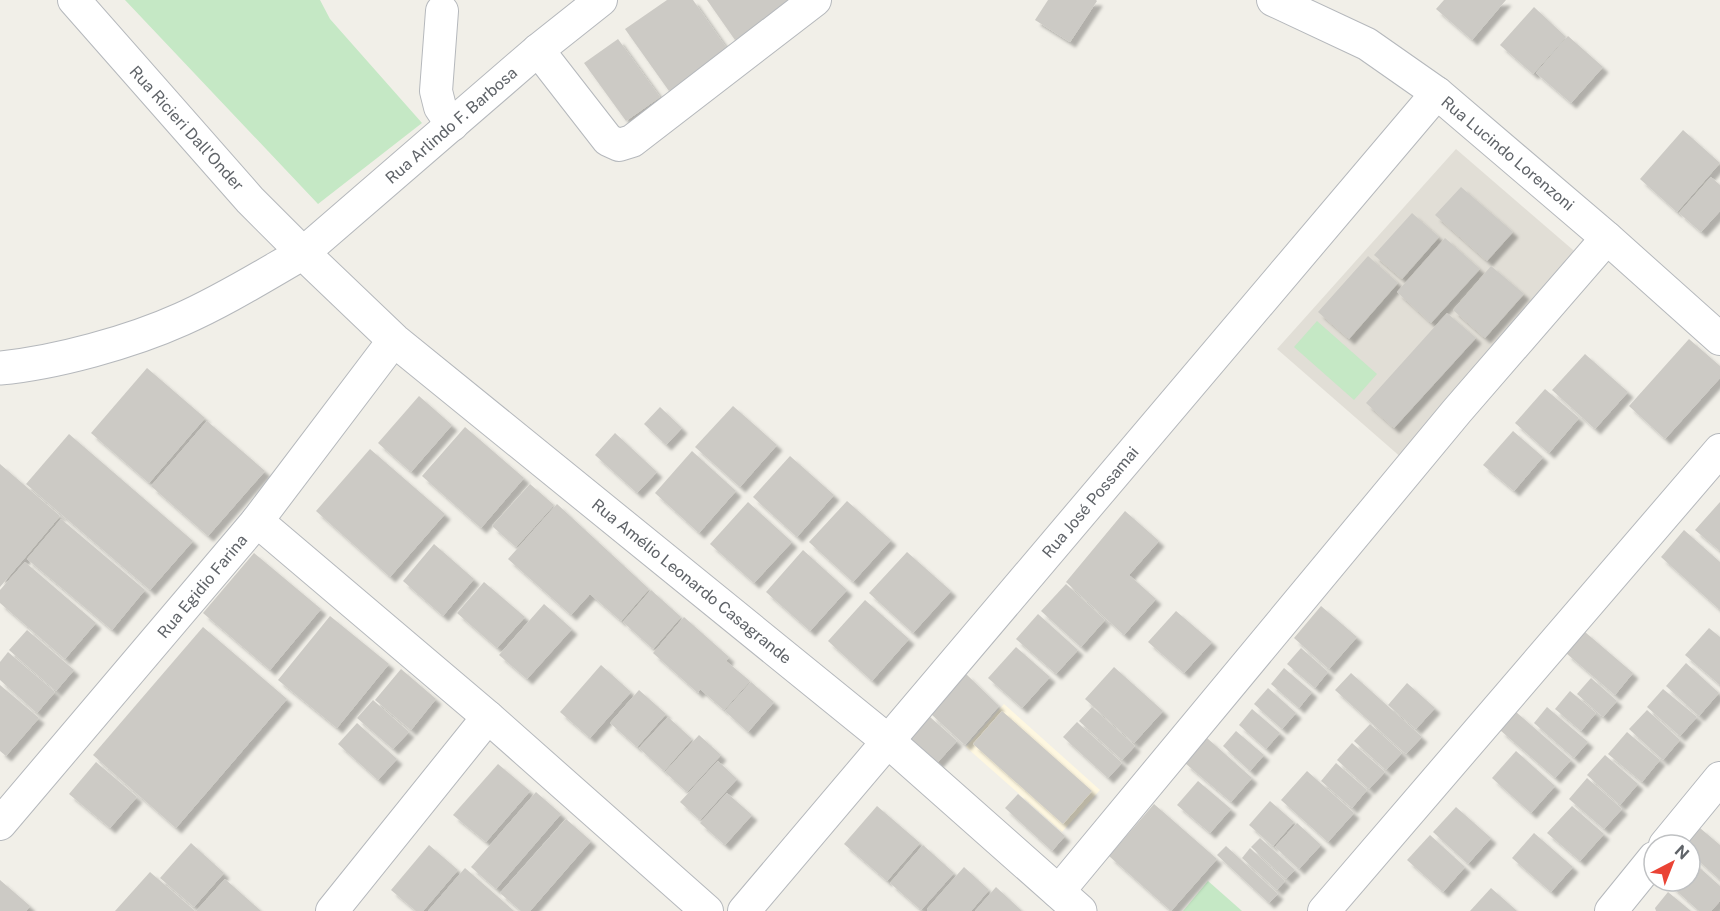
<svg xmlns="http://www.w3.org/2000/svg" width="1720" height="911" font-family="'Public Sans',sans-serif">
<defs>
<filter id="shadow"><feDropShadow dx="5.5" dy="5.5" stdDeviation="1.5" flood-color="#0004"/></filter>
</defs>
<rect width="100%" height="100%" fill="#f1efe8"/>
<path fill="#fef7e0" d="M1004 704 1100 790 1062 832 966 747Z"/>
<path fill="#e1ded6" d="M1456 149 1580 256 1403 459 1277 349Z"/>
<g fill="#c5e8c5">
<path d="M125 0H320L330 19 422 123 318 204Z"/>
<path d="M1317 321 1377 374 1354 400 1294 347Z"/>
<path d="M1208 881 1242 911H1183Z"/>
</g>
<g fill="#cccac5" filter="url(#shadow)">
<path d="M667 0H693L728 50 669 91 625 29Z"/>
<path d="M707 0H793L735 40Z"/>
<path d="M1048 0H1096L1097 1 1070 42 1035 20Z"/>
<path d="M1444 0H1506L1472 40 1436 9Z"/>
<path d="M1534 7 1566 37 1533 74 1500 45Z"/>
<path d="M1568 36 1603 67 1571 103 1536 73Z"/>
<path d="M618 39 660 97 626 121 584 63Z"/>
<path d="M1683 130 1720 163 1677 212 1640 179Z"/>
<path d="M1711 177 1720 185V211L1701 232 1679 213Z"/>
<path d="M1461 187 1513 232 1487 261 1435 215Z"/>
<path d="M1412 213 1439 237 1402 279 1374 255Z"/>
<path d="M1445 238 1480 269 1431 323 1397 292Z"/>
<path d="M1368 256 1398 283 1349 339 1318 312Z"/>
<path d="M1491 266 1524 294 1485 338 1453 310Z"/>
<path d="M1447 313 1476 338 1394 428 1366 403Z"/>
<path d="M1689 339 1720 366V378L1665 439 1629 406Z"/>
<path d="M1585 354 1628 392 1595 429 1552 390Z"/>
<path d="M147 368 205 418 149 483 91 433Z"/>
<path d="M1545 389 1579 418 1549 453 1515 423Z"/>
<path d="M419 396 452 425 411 472 378 443Z"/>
<path d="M733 406 777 445 740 487 695 447Z"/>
<path d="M660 407 682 428 666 445 644 424Z"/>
<path d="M207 421 265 471 208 536 151 486Z"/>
<path d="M465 427 524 478 481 528 422 476Z"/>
<path d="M1513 431 1543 457 1514 491 1483 465Z"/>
<path d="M615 433 657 472 637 493 595 455Z"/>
<path d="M69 434 193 541 150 590 26 484Z"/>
<path d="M370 449 445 514 390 577 316 511Z"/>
<path d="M692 451 736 491 699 533 655 493Z"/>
<path d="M790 456 834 495 797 537 753 497Z"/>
<path d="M0 464 60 516 0 587Z"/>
<path d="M530 484 554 505 516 547 492 526Z"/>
<path d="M847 501 891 540 853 582 809 542Z"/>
<path d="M748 502 792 542 754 583 710 544Z"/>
<path d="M1720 502V551L1695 530Z"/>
<path d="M557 504 649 589 621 621 590 594 571 615 508 559Z"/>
<path d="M1125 511 1159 541 1129 575 1156 599 1124 635 1066 582Z"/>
<path d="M61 519 145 590 112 630 27 559Z"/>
<path d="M1684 530 1720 562V610L1661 557Z"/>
<path d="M434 544 474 579 443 616 403 581Z"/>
<path d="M803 550 847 590 810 631 766 592Z"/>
<path d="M907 552 951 591 913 633 869 593Z"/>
<path d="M254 553 321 609 270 670 203 613Z"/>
<path d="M25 562 96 623 65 659 0 603V590Z"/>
<path d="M484 582 525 617 497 648 457 613Z"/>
<path d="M1066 584 1105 620 1081 647 1041 611Z"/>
<path d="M651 590 681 617 653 649 623 622Z"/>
<path d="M865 600 909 639 872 681 828 641Z"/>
<path d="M544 604 572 629 527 679 499 655Z"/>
<path d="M1321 606 1357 637 1329 669 1294 638Z"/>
<path d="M1176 611 1212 642 1184 673 1148 642Z"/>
<path d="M1038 614 1078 650 1056 674 1016 639Z"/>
<path d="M330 616 389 664 337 728 278 680Z"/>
<path d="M684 617 729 657 726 661 750 681 724 710 700 689 698 693 653 653Z"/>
<path d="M203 627 287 699 176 828 93 755Z"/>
<path d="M1709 628 1720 637V685L1685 655Z"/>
<path d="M27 630 74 670 56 691 9 650Z"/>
<path d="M1585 632 1633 673 1615 695 1566 653Z"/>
<path d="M1016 647 1050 677 1022 708 988 678Z"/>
<path d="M1301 648 1328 672 1315 688 1287 664Z"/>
<path d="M8 652 55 692 37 713 0 680V662Z"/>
<path d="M1686 663 1719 693 1699 716 1666 686Z"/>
<path d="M601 665 631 692 590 738 560 712Z"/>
<path d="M1114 667 1163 711 1134 743 1085 699Z"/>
<path d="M1284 668 1312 692 1299 708 1271 684Z"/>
<path d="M401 669 436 699 411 730 375 700Z"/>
<path d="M1351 673 1422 737 1406 754 1335 690Z"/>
<path d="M966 674 999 706 965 745 931 714Z"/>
<path d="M1591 678 1617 701 1603 717 1577 694Z"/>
<path d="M751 682 774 702 748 732 725 711Z"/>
<path d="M1407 683 1435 708 1416 729 1388 705Z"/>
<path d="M0 685 39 718 6 756 0 751Z"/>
<path d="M1268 688 1296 713 1282 729 1254 704Z"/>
<path d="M1663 689 1697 717 1680 736 1647 707Z"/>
<path d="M639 690 666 714 637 747 610 723Z"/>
<path d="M1570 691 1596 713 1581 731 1555 709Z"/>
<path d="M373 700 409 732 393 749 357 718Z"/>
<path d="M1092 707 1135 746 1122 760 1079 721Z"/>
<path d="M1547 707 1588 742 1574 758 1534 723Z"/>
<path d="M1252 709 1280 733 1266 749 1239 725Z"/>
<path d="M1647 710 1680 740 1663 760 1629 729Z"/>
<path d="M1002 711 1092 791 1063 824 973 744Z"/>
<path d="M1516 712 1571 760 1555 778 1500 730Z"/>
<path d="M668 717 692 739 664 771 639 748Z"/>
<path d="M930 717 957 741 937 763 910 739Z"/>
<path d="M1077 722 1122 763 1108 778 1063 737Z"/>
<path d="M357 723 397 759 378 780 338 744Z"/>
<path d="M1370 724 1402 753 1386 770 1354 741Z"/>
<path d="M1236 731 1264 755 1250 771 1223 746Z"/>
<path d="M1627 732 1660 760 1642 782 1608 754Z"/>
<path d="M699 735 721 755 687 792 665 772Z"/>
<path d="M1207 738 1252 778 1231 802 1185 763Z"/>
<path d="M1352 743 1385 772 1369 789 1337 760Z"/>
<path d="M1516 751 1555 786 1531 813 1492 778Z"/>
<path d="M1605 755 1638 784 1620 805 1587 775Z"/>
<path d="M718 761 737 779 700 820 680 802Z"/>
<path d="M96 762 137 797 110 828 69 794Z"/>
<path d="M1336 763 1367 790 1352 808 1321 781Z"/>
<path d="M498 764 530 791 486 842 453 815Z"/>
<path d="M1307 771 1354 813 1328 842 1281 800Z"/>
<path d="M1587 778 1622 809 1604 829 1569 799Z"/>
<path d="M1198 781 1231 809 1210 833 1177 805Z"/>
<path d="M536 792 561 814 496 889 471 867Z"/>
<path d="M727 793 752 815 725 845 700 823Z"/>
<path d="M1018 794 1065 836 1052 851 1005 808Z"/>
<path d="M1270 801 1294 822 1273 846 1249 825Z"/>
<path d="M1154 804 1217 859 1171 911 1109 856Z"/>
<path d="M877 806 920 843 887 881 844 844Z"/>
<path d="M1572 806 1604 834 1580 861 1547 833Z"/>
<path d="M1456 807 1491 838 1468 864 1433 832Z"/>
<path d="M566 819 591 841 530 911H521L500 893Z"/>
<path d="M1297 823 1321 845 1299 869 1275 847Z"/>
<path d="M1700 828 1720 845V880L1690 853V845H1686Z"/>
<path d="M1534 833 1573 867 1551 892 1512 858Z"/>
<path d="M1430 835 1465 867 1443 892 1407 860Z"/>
<path d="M1260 838 1295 870 1286 879 1251 847Z"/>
<path d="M191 843 224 873 194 907 160 878Z"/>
<path d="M429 845 458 870 423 911H416L391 890Z"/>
<path d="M923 845 954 873 921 910 890 883Z"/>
<path d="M1226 846 1278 894 1269 903 1217 855Z"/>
<path d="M1250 848 1285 881 1277 890 1242 858Z"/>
<path d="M1691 860 1720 886V901L1711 911H1699L1670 885 1673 881H1690Z"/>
<path d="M964 867 989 890 971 911H928L927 909Z"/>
<path d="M465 868 514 911H428Z"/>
<path d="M150 872 195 911H115Z"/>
<path d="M225 879 261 911H196Z"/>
<path d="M0 880 30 906 26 911H0Z"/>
<path d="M996 887 1022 911H975Z"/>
<path d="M1491 888 1517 911H1470Z"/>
<path d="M1668 892 1691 911H1656L1655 908Z"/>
</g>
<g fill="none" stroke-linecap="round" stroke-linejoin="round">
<g stroke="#b5b8bc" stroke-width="34">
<g id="minor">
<path d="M74 0 250 200 303 253 538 50 601 0"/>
<path d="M1273 0 1367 44 1437 93 1607 238 1720 339"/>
<path d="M442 11 436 91 440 107 452 125"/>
<path d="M538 50 608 140 619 145 632 141 815 0"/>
<path d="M257 521 488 717 707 911"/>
<path d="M0 824 257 521 394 340"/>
<path d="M1665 845 1720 778"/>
<path d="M1058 892 1457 411 1607 238"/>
<path d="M332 911 488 717"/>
<path d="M744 911 1437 93"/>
<path d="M1324 911 1720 450"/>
<path d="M1611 911 1654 858"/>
</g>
</g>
<g stroke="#b5b8bc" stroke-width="35">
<path id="tertiary" d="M0 368C55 363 131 342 182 319 223 301 263 276 303 253L394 340 888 741 1080 911"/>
</g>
<use href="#minor" stroke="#fff" stroke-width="32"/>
<use href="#tertiary" stroke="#fff" stroke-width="33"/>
</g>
<g text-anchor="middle" stroke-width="4.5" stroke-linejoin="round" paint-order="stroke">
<g font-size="16" fill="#5f6368" stroke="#fff">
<text transform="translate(451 125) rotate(-41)" y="6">Rua Arlindo F. Barbosa</text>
<text transform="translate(187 128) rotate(48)" y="6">Rua Ricieri Dall'Onder</text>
<text transform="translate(1508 153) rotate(40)" y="6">Rua Lucindo Lorenzoni</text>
<text transform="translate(1090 502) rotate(-50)" y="6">Rua José Possamai</text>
<text transform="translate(692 581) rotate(39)" y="6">Rua Amélio Leonardo Casagrande</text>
<text transform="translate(202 586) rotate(-50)" y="6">Rua Egidio Farina</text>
</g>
</g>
<g transform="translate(1672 863) rotate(42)"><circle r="28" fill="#ffffff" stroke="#bfc1c3" stroke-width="1.5"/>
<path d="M0-4.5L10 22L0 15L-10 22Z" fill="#ea4335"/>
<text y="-9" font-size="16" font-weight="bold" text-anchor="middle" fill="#5f6368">N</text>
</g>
</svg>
